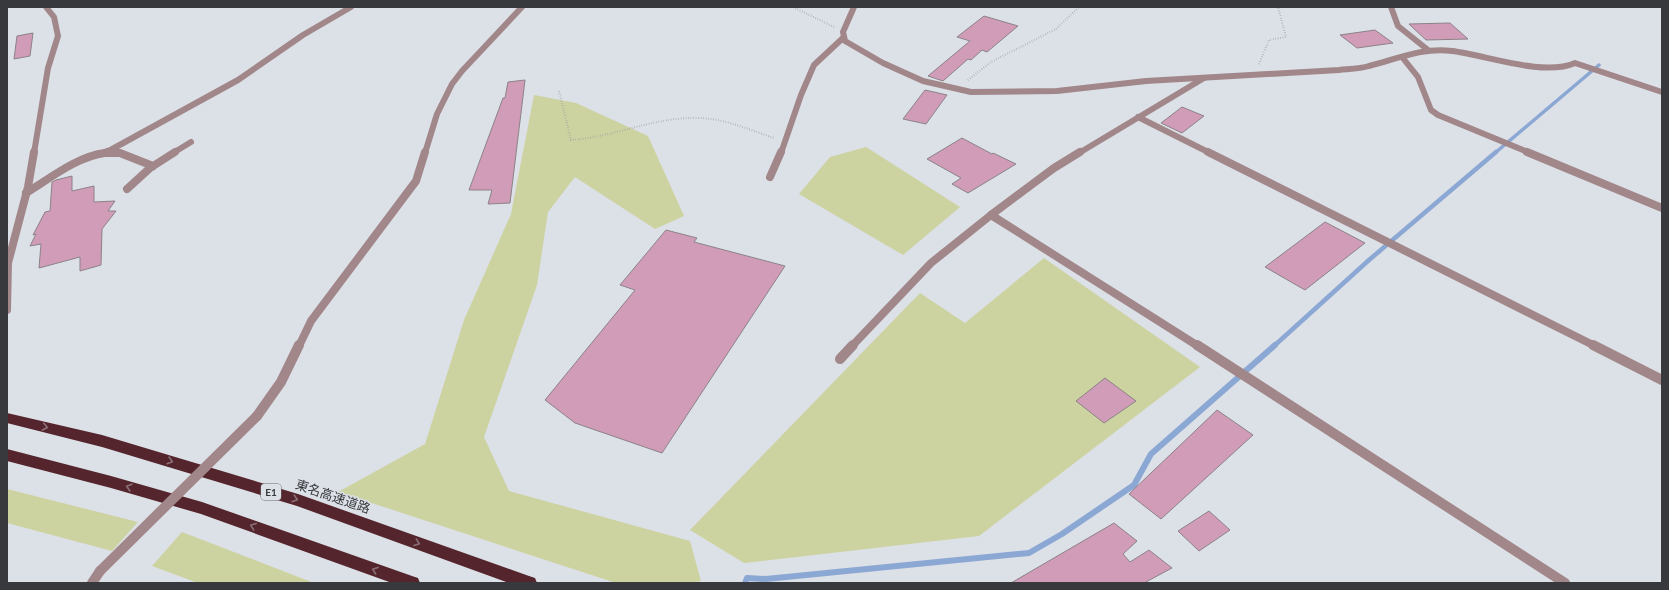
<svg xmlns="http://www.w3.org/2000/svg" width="1669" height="590" font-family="Lato,'Noto Sans JP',sans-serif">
<rect width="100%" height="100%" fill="#dce0e7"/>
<g fill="#cdd3a0">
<path d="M534 95 576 103 648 136 684 216 655 229 575 177 548 212 537 285 484 437 509 491 690 541 701 581 691 583H616L338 492 425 444 464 320 511 214Z"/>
<path d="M866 147 960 207 903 255 799 194 830 157Z"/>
<path d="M1044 258 1200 367 979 536 744 563 690 530 920 293 965 323Z"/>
<path d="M7 489 138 522 112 551 7 523Z"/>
<path d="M182 532 314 583H198L152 566Z"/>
</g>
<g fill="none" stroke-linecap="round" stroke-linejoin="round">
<path stroke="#8ba7d3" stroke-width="3.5" d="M1495 153 1599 65"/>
<path stroke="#8ba7d3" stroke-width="4.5" d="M1274 346 1369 260 1496 152"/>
<path stroke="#8ba7d3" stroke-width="6" d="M745 583 747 578 766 579 1029 553 1062 534 1134 485 1151 454 1275 345"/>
</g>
<g fill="#d19cb7" stroke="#8b8387">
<path d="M984 16 1018 26 987 52 982 50 971 60 968 59 943 81 928 76 970 41 957 37Z"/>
<path d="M1450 23 1468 39 1426 40 1409 24Z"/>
<path d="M1375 30 1393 43 1357 48 1340 35Z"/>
<path d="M33 33 30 56 14 59 17 36Z"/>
<path d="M525 80 510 203 488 204 492 190H469L503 98H505L508 82Z"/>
<path d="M925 90 947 95 926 124 903 119Z"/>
<path d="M1182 107 1204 116 1182 133 1161 123Z"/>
<path d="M962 138 992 154 993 153 1016 164 968 193 952 184 961 178 927 159Z"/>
<path d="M72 176V191L94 186V202L115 201 108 211H116L102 229 101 265 80 271V257L39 268 41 244 30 246 36 234 33 235 45 212 50 211 52 182 56 180Z"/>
<path d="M1325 222 1365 243 1305 290 1265 267Z"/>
<path d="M666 230 697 238 694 242 785 266 662 453 575 423 545 400 635 290 620 285Z"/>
<path d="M1105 378 1136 401 1104 423 1076 401Z"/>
<path d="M1217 410 1253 435 1161 519 1129 494Z"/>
<path d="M1209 511 1230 530 1199 551 1178 531Z"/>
<path d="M1114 523 1137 541 1123 554 1130 562 1149 550 1172 568 1144 583H1011Z"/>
</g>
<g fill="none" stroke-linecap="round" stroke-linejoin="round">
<g stroke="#989ba1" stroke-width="2" stroke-dasharray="0.5 2" stroke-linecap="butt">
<path d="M793 7 834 27"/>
<path d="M1259 64 1269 40 1286 37 1278 7"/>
<path d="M968 80 991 62 1056 29 1079 7"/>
<path d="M559 91 571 140C615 137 656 116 700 118 726 119 750 130 774 138"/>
</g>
<g stroke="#a18789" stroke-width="6">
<path d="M120 153H105L238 80 303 35 351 7"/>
<path d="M173 153 191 142"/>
</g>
<g stroke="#a18789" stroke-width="8">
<path d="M107 152 105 153H120L153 166"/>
<path d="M127 189 150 168 175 152"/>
<path d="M26 193C49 179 78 156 105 153"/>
</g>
<g stroke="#a18789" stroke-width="6">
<path d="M854 7 843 32 845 41 883 63 923 81 971 92 1057 91 1146 81 1339 70C1349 69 1360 69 1369 66 1397 59 1423 47 1452 51 1486 55 1543 77 1575 63L1662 92"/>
<path d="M1391 7 1398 26 1428 50"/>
<path d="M1402 57 1418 77 1431 110 1438 115 1530 153"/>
<path d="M1138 117 1210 153"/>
<path d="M34 153 48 68 58 36 54 17 46 7"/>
<path d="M425 153 437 114 452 84 462 71 522 7"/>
<path d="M781 153 801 95 814 65 844 37"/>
<path d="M1079 153 1204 78"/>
</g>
<g stroke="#a18789" stroke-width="8">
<path d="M1208 152 1595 346"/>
<path d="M1527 152 1662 208"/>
<path d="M770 177 781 152"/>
<path d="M991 215 1198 346"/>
<path d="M7 310 8 263 28 187 34 152"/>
<path d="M299 346 311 321 416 181 425 152"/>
<path d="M852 346 931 263 991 215 1054 168 1080 152"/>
</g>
<g stroke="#a18789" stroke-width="10">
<path d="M1197 345 1565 583"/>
<path d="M1593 345 1662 380"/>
<path d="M840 359 853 345"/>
<path d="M257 416 281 382 299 345"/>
<path d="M92 583 100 571"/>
</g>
<g fill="#54252c" fill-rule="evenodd">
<path d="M7 413 102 435 298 494 529 576 535 578 537 583H509L297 506 102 447 7 423Z"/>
<path d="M7 449 111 476 202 502 412 576 418 578 420 583H392L201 514 111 488 7 461Z"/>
</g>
<path stroke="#a18789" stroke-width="10" d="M100 571 257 416"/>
</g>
<defs><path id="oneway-chevron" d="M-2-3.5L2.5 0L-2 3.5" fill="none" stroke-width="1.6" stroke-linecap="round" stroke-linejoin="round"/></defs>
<g stroke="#8a7077">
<use href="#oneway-chevron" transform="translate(45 427) rotate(13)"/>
<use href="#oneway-chevron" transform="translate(170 461) rotate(17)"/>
<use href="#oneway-chevron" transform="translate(129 487) rotate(-164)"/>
<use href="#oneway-chevron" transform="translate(295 499) rotate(18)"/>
<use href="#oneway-chevron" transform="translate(253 526) rotate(-160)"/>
<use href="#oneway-chevron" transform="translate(417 543) rotate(20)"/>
<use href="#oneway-chevron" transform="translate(375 570) rotate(-160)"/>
</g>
<g text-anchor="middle" stroke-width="3" stroke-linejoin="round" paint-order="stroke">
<rect fill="#dce0e7" stroke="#686b6f" stroke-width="1" x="261" y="484" width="20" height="16" rx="3"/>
<g font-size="10" font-weight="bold" fill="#37393c">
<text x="271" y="496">E1</text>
</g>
<g font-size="13" fill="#37393c" stroke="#dce0e7">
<text transform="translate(333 496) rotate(19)" y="5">東名高速道路</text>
</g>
</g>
<rect width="1669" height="590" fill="none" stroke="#37393c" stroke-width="16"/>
</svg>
